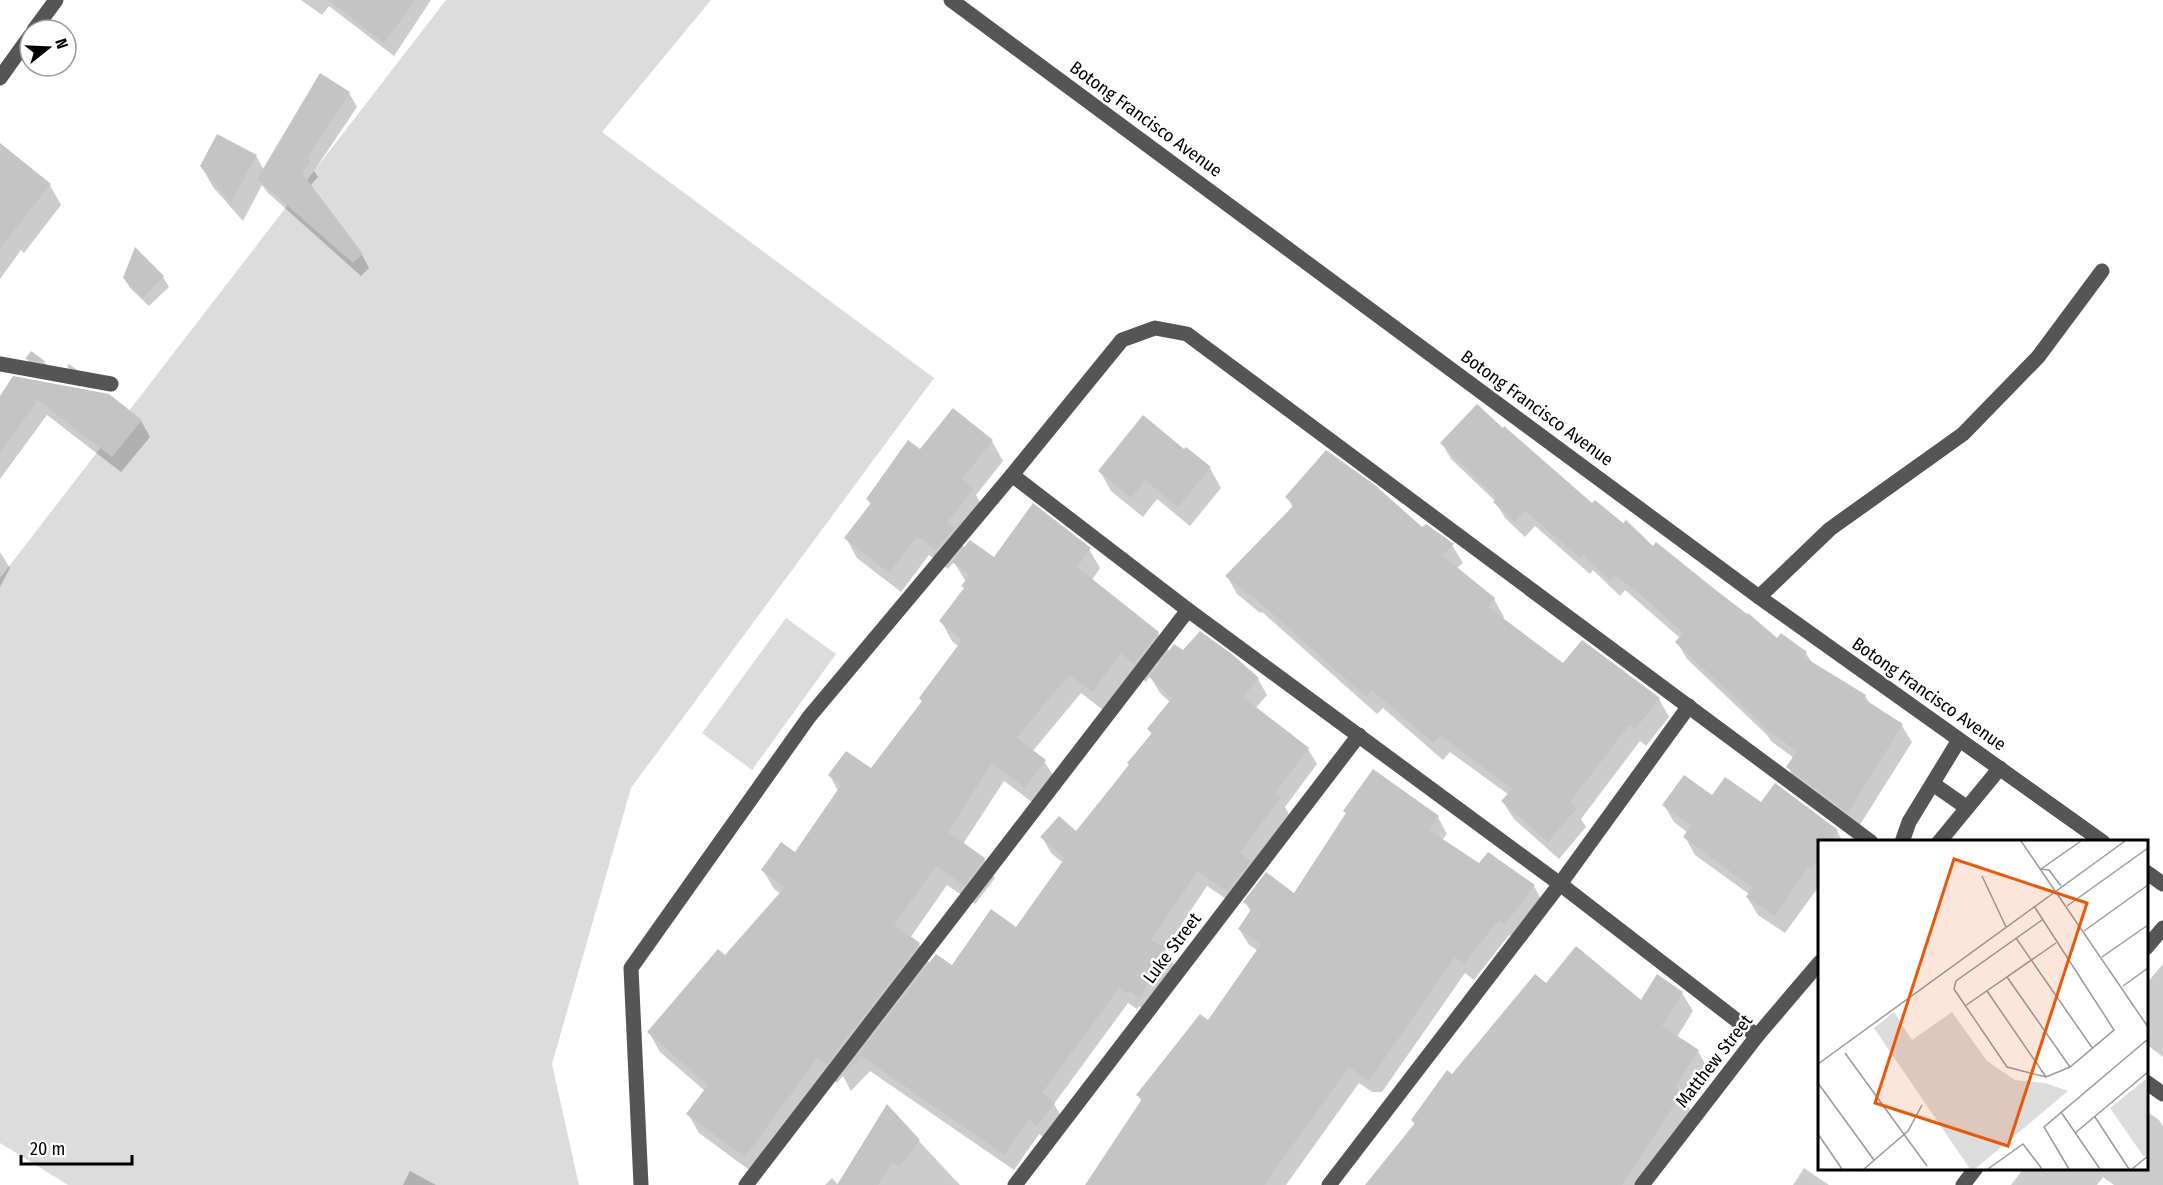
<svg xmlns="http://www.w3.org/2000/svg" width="2163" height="1185" font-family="'Fira Sans Condensed',sans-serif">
<rect width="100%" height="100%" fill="#fff"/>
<g fill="#dcdcdc">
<path d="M446 0H711L602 132 934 378 631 788 552 1064 579 1185H68L0 1143V578Z"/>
<path d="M786 618 836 654 752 770 702 733Z"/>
</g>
<g fill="#0003" fill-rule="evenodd">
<path d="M301 0H431L394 56 329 6 322 15Z"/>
<path d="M349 93 357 107 314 171 318 177 310 186 362 255 369 268 361 276 267 192 262 185 243 221 213 187 201 166 256 156 264 170Z"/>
<path d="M0 153 50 185 61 205 24 253 21 250 0 279Z"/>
<path d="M136 250 163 277 169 287 149 306 130 288 124 278Z"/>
<path d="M31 353 45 363 50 371 33 368 27 359Z"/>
<path d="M69 364 76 369 80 377 73 375 67 366Z"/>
<path d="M14 378 141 421 150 437 121 472 47 415 0 479V399Z"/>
<path d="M992 441 1003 461 976 495 984 509 960 541 965 549 994 559 1089 549 1100 568 1092 580 1158 633 1170 652 1232 656 1258 679 1267 695 1255 709 1308 749 1317 764 1285 807 1289 814 1251 865 1237 906 1207 886 1165 949 1174 965 1149 1013 1139 1006 1137 1009 1128 1003 1054 1104 1063 1119 1047 1140 1039 1134 1014 1170 870 1071 851 1091 843 1076 837 1083 828 1076 756 1175 699 1133 688 1114 705 1091 660 1052 649 1032 725 957 781 894 774 889 763 870 795 854 838 791 830 776 871 770 923 702 959 647 952 641 941 621 965 590 966 582 954 562 948 569 929 555 901 592 857 558 846 538 871 505 868 499 921 451ZM1133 671 1146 682 1150 676 1160 693 1170 702 1149 729 1152 735 1076 833 1042 837 1051 853 1063 863 1016 929 953 967 930 964 919 944 910 938 947 885 975 904 995 878 984 859 963 844 1004 781 1037 806 1056 780 1044 761 1032 752 1081 693 1103 710Z"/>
<path d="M1442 443 1592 506 1777 640 1806 653 1813 665 1865 696 1871 705 1902 726 1912 742 1858 828 1797 783 1788 767 1794 758 1771 741 1767 735 1687 659 1677 642 1680 638 1625 590 1620 596 1593 570 1590 574 1535 526 1525 537 1505 518 1495 501 1451 459Z"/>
<path d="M1185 451 1210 468 1221 488 1190 526 1157 499 1143 517 1111 491 1100 471Z"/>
<path d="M1287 497 1422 529 1452 545 1463 563 1456 569 1494 599 1504 617 1503 619 1563 665 1659 699 1669 717 1646 746 1640 741 1581 819 1586 827 1559 859 1514 819 1503 802 1509 795 1450 752 1443 760 1383 708 1377 714 1262 612 1260 613 1237 594 1227 576 1293 508Z"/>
<path d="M0 552 10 568 0 587Z"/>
<path d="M1712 798 1761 804 1837 831 1843 842H1820V885L1785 933 1758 915 1747 897 1749 894 1695 855 1685 837 1688 833 1674 822 1664 805Z"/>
<path d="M1438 817 1447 834 1442 840 1480 865 1534 886 1543 903 1515 940 1509 935 1474 980 1465 973 1382 1092H1372L1359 1083 1286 1185H1087L1142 1102 1138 1095 1208 1022 1258 951 1249 945 1239 929 1251 912 1245 902 1294 895Z"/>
<path d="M2163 964V1057L2146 1044V984Z"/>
<path d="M1546 985 1641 1002 1682 993 1693 1011 1677 1037 1698 1051 1708 1069 1686 1103 1692 1112 1643 1185H1367L1415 1125 1412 1120 1452 1076Z"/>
<path d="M887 1107 960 1185H839Z"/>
<path d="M2146 1111 2159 1120 2163 1126V1185H2114L2103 1177 2097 1185H2011L2024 1168H2146Z"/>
<path d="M1804 1168 1829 1185H1793Z"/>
<path d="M410 1171 436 1185H403Z"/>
<path d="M832 1178 838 1185H825Z"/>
</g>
<g fill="#c4c4c4">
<path d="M328 0H415L384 43Z"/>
<path d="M320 73 350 92 307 158 311 162 302 173 363 254 353 263 257 179Z"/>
<path d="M217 134 257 155 231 203 200 166Z"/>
<path d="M0 143 51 184 0 248Z"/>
<path d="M135 247 164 276 143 298 123 278Z"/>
<path d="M31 351 46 362 25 359Z"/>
<path d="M13 376 109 394 142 420 112 457 38 400 0 452V396Z"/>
<path d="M1477 404 1503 428 1504 426 1592 503 1595 500 1623 523 1626 520 1653 546 1656 542 1717 591 1747 614 1748 613 1777 638 1781 633 1807 652 1804 657 1866 695 1864 699 1903 724 1848 813 1786 767 1797 751 1759 724 1761 723 1675 642 1683 633 1640 594 1615 575 1610 581 1583 555 1580 558 1525 511 1515 522 1493 502 1497 498 1440 443Z"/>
<path d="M953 408 993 440 962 479 974 488 947 523 955 528 936 550 917 536 889 573 844 538 871 503 866 499 908 440 920 449Z"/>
<path d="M1143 415 1184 449 1186 447 1211 467 1178 507 1145 480 1131 498 1098 471Z"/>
<path d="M1326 450 1375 485 1422 527 1426 524 1454 544 1442 555 1495 598 1488 607 1563 663 1582 640 1660 698 1635 729 1629 725 1570 802 1577 808 1548 842 1501 801 1512 789 1440 735 1433 743 1372 691 1366 697 1251 595 1250 596 1225 576 1294 505 1285 497Z"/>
<path d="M1033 503 1091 548 1077 567 1159 632 1134 664 1121 653 1092 692 1070 675 1052 695 1017 738 1046 760 1025 788 992 763 948 832 985 858 964 886 936 866 894 925 920 943 826 1065 817 1058 745 1157 686 1114 708 1085 647 1032 718 949 725 955 785 887 761 870 781 842 795 852 841 785 828 775 846 751 871 768 922 701 919 698 962 640 939 621 964 588 961 586 970 575 952 562 970 540 994 557Z"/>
<path d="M1200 631 1233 655 1259 678 1243 697 1309 748 1275 793 1281 797 1240 853 1251 861 1227 891 1198 871 1151 940 1166 948 1140 999 1130 991 1128 994 1119 988 1042 1093 1055 1103 1037 1126 1029 1119 1004 1155 861 1056 841 1077 936 954 952 965 991 909 1016 927 1065 858 1040 837 1059 816 1076 831 1129 765 1127 763 1152 733 1147 729 1172 698 1149 677 1174 644 1183 650Z"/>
<path d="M1373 769 1439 816 1429 830 1479 863 1488 852 1535 885 1505 924 1499 920 1464 964 1455 957 1369 1081 1349 1067 1264 1185H1085L1142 1099 1136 1095 1200 1014 1208 1020 1261 944 1238 929 1252 908 1243 902 1266 872 1294 893 1346 813 1343 811Z"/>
<path d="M1684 775 1712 795 1725 777 1761 802 1775 783 1838 830 1830 842H1820V857L1811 869 1808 867 1775 916 1746 897 1752 887 1683 837 1691 826 1662 805Z"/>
<path d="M1576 946 1641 1000 1657 974 1683 992 1662 1026 1699 1050 1675 1087 1682 1093 1622 1185H1365L1415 1123 1411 1120 1447 1070 1452 1074 1535 974 1546 983Z"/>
<path d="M887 1104 920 1140 899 1167 893 1162 878 1185H837Z"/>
</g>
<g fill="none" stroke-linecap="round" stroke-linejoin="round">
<g stroke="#555" stroke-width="15">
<path d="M951 0 1759 597 2103 842"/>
<path d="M34 30 56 0"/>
<path d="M0 78 30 36"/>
<path d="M0 364 111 384"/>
<path d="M1012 475 1188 610 1560 884 1757 1036"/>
<path d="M1759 597 1830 529 1963 434 2038 357 2102 271"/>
<path d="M1933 784 1966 807"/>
<path d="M1902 842 1909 822 1959 740"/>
<path d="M1939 842 2000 768"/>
<path d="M2146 872 2163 884"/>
<path d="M2146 948 2163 928"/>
<path d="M2146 1082 2163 1094"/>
<path d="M641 1185 631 968 809 717 1012 475 1122 340 1155 328 1187 334 1871 842"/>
<path d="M746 1185 1188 610"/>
<path d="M1015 1185 1359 735"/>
<path d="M1329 1185 1560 884 1689 706"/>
<path d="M1642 1185 1757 1036 1820 962"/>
<path d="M1963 1185 1976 1168"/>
</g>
</g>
<g text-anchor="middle" stroke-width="5" stroke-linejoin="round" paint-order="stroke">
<g font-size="18" fill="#000" stroke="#fff">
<text transform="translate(1146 119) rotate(36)" y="6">Botong Francisco Avenue</text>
<text transform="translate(1537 408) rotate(36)" y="6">Botong Francisco Avenue</text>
<text transform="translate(1929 694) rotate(35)" y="6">Botong Francisco Avenue</text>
<text transform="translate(1172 948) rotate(-53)" y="6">Luke Street</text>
<text transform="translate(1714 1061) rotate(-52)" y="6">Matthew Street</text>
</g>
</g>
<g transform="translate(1818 840)">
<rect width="330" height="330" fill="#fff"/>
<path d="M76 172 94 200 134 172 169 221 197 240 227 243 250 251 157 329H152L56 188ZM328 239 330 314 326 317 292 268Z" fill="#dcdcdc"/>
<path fill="none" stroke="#999" stroke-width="1.5" d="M203 1 330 187M223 29 263 1M223 29 231 30 243 46M164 36 188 87M216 66 296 190 252 227 228 237 189 227 136 149 138 141 224 80M249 66 330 8M266 91 330 45M198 98 275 209M284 117 330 85M189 137 252 227M305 146 330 128M169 151 228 237M147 166 238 103M27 213 109 326M0 224 307 1M0 243 56 320M243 272 282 329M277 277 311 329M257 293 330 232M0 294 24 329M46 329 90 291 104 265M170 329 205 304 224 329M251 329 226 287 330 199M314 329 330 316"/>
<path fill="#e8590c" fill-opacity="0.15" stroke="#e8590c" stroke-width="3" d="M136 19 269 63 190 306 57 263Z"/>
<rect width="330" height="330" fill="none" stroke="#000" stroke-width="3"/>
</g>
<g transform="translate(48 48) rotate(72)"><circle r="28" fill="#ffffff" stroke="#999999" stroke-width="1.5"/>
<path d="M0-4.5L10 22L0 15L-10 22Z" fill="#000000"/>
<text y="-9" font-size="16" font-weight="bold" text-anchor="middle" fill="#000000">N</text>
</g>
<path d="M21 1155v9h111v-9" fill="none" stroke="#000000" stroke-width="3"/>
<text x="30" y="1155" font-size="18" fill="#000000" stroke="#ffffff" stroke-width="4.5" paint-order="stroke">20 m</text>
</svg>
